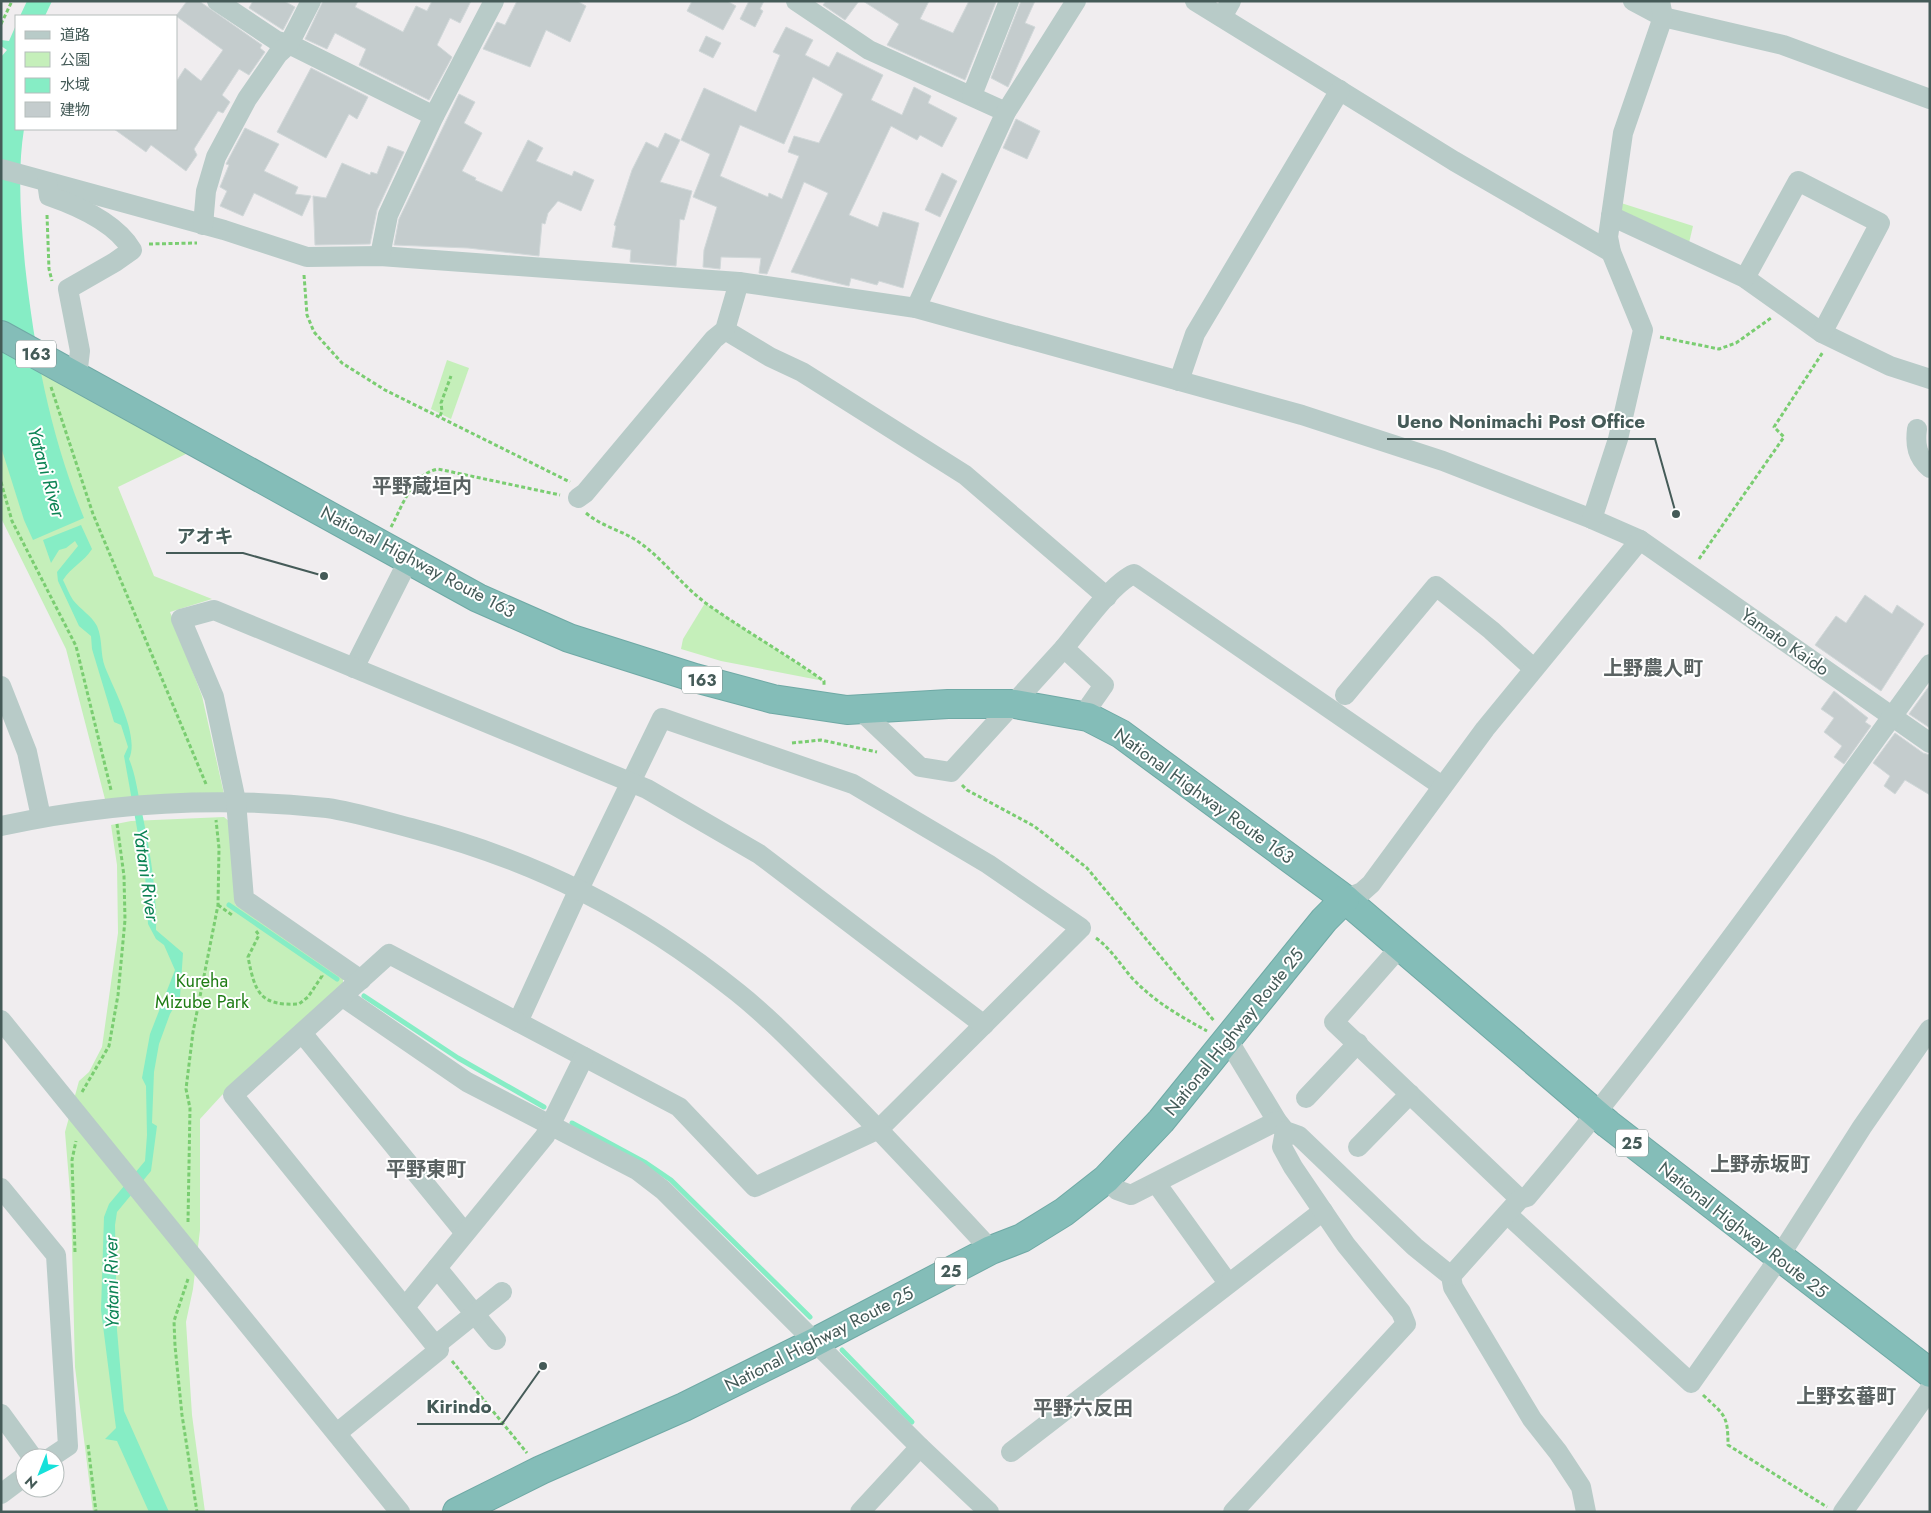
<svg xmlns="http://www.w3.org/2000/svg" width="1931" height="1513" font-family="Jost,'Noto Sans JP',sans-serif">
<rect width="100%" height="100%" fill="#f0edef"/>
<g fill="#c5efba">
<path d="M1618 202 1693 226 1689 243 1622 213Z"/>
<path d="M1 349 188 453 118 487 154 576 212 599 170 612 202 696 224 794 106 803 66 649 1 518Z"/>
<path d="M447 360 469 368 451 419 431 409Z"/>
<path d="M705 603 824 681 721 661 681 649 683 639Z"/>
<path d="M224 817 230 822 235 904 343 979V987L222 1095 200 1119V1230L193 1289 186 1322 192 1415 205 1512H93L75 1367 71 1204 65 1132 79 1081 89 1072 102 1047 118 933 117 865 111 825 131 821Z"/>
</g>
<g fill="#86edc5">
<path d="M27 1H52L45 16H20Z"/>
<path d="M16 25V129H24C17 173 21 220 25 265 35 355 50 434 84 518L33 540 24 520 1 447V57L7 50 1 46V40L9 41Z"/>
<path d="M81 525 92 549C84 562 71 567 63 580 66 586 69 594 73 600 80 609 92 616 97 626 103 640 100 654 105 667 114 690 140 736 129 759 135 773 137 788 140 803 149 845 157 888 156 930L183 953 180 997 170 1014 159 1044 154 1072 152 1123 157 1126 151 1171 117 1212 115 1225 117 1330 124 1411 169 1512H149L117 1441 105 1439 116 1428 101 1310 104 1217 109 1204 145 1161 147 1135 146 1086 142 1078 150 1034 175 970 164 945 156 939 148 924 145 873 124 756 128 747 121 725 114 722 92 649 91 636 79 626 58 581 57 572 78 546 75 541 66 548 59 550 51 563 43 540Z"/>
</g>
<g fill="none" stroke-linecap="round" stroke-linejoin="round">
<g stroke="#86edc5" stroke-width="5">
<path d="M229 905 337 979"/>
<path d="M364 996 458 1058 544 1107"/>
<path d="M572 1123 646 1163 671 1180 810 1317"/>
<path d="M842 1350 912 1422"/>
</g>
</g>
<g fill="#c4cccd" stroke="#d1d8d9" fill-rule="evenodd">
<path d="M187 1H199L262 45 260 48 265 52 249 75 239 69 222 95 230 102 223 113 218 111 194 149 197 155 186 171 151 145 146 152 114 129H176V82L185 68 201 81 223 50 176 16Z"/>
<path d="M253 1H284L295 7 283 30 249 8Z"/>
<path d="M323 1H358L355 7 403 32 416 6 427 11 432 1H471L460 23 450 18 437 45 452 57 429 100 359 65 366 49 335 33 327 49 305 39Z"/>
<path d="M517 1H577L586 6 570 42 546 30 530 67 483 49 497 22 505 25Z"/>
<path d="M692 1H727L736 6 723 30 687 11Z"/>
<path d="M749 1H764L760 9 763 11 755 27 740 19Z"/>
<path d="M826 1H859L845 20 823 5Z"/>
<path d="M863 1H929L920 19 953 33 969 1 996 2 965 80 887 45 899 24Z"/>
<path d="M1021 1H1035L1025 23 1035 27 1008 87 991 78Z"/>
<path d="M786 27 813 40 805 55 829 67 837 52 883 75 871 100 902 115 914 87 931 96 928 103 957 118 942 147 920 135 917 140 891 126 849 215 878 227 883 212 919 223 903 288 879 281 877 285 851 278 849 286 791 272 828 193 804 182 767 274 759 273 761 258 721 257 720 269 703 267 704 250 717 207 693 197 710 154 681 140 704 88 756 112 780 55 773 52ZM813 77 843 94 819 143 794 136 788 152 799 156 782 199 769 193 768 197 720 176 740 125 784 144Z"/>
<path d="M706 36 721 43 713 58 699 51Z"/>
<path d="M311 68 368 97 357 119 349 114 326 158 277 132Z"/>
<path d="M459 94 475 102 464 123 482 133 462 171 476 178 475 180 502 192 528 140 543 148 536 161 572 176 574 171 594 180 581 211 558 201 548 213 545 224 542 223 539 256 468 248 394 245 399 219Z"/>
<path d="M1016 119 1040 131 1027 159 1003 148Z"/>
<path d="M245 128 279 144 264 171 298 187 295 194 311 196 302 216 254 193 243 216 220 206 227 191 220 187 229 165 226 164 227 162Z"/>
<path d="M665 133 680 140 660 182 692 191 684 220 680 219 676 266 630 262 631 250 612 247 616 226 614 225 632 170 646 142 658 148Z"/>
<path d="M388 146 404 152 377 210 370 244 315 245 313 196 326 198 342 163 370 175 371 172 377 174Z"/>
<path d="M942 173 957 181 940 217 925 210Z"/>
<path d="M1865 595 1892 614 1897 605 1924 624 1881 691 1815 645 1836 616 1846 623Z"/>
<path d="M1930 685V728L1909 714Z"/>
<path d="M1834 691 1868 718 1865 722 1871 726 1844 764 1834 757 1842 746 1824 732 1834 718 1821 709Z"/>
<path d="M1895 733 1923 753 1930 755V795L1905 780 1895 794 1884 786 1890 776 1873 763Z"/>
</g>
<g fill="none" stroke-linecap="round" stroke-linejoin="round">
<g stroke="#6fa9a5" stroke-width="30">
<g id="highway">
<path d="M1 335 478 598 569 638 695 678 773 699 847 710 948 704H1015L1088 717 1121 734 1345 899 1608 1124 1930 1373"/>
<path d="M457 1512 541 1470 684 1407 815 1342 991 1250 1022 1238 1064 1212 1106 1179 1161 1121 1324 920 1345 899"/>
</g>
</g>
<g stroke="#7acd71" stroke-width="3" stroke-dasharray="4 2.5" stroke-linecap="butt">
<path d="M1 24 12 1"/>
<path d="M47 215 49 269 52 281"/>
<path d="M149 244 197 243"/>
<path d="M304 275 307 315 314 332 342 363 385 390 570 482"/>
<path d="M1660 337 1719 349 1736 343 1771 318"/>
<path d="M51 387 93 514 206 784"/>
<path d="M440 416 442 411 441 403 451 376"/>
<path d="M1 482 12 521 76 646 111 790"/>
<path d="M586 513C601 526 620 530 636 540 663 558 681 585 707 604 745 631 786 654 824 681V685"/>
<path d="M391 527C403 505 412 474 438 469L560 495"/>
<path d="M1699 559 1784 437 1774 427 1823 352"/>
<path d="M792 743 821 740 877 752"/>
<path d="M962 785 967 790 1034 826 1087 868 1215 1022"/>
<path d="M218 905 232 915"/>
<path d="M256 931 259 935 248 957C255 993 260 1006 299 1004L308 997 322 976 321 974"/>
<path d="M1096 938C1111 949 1120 964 1132 978 1155 1002 1178 1015 1207 1031"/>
<path d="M82 1092 109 1046 118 995 125 920 124 876 117 824"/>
<path d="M188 1222 190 1108 186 1089 193 1032 218 905 219 848 216 820"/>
<path d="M75 1252 72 1160 76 1141"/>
<path d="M188 1279 174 1321 175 1346 182 1415 197 1512"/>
<path d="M452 1361 527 1453"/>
<path d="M1703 1395C1724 1415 1728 1414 1728 1445L1827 1507"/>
<path d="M88 1445 96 1512"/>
</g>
<g stroke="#b8cbc8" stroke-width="20">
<path d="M217 1 277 41 289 44 434 116"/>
<path d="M796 1 869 50 1006 112"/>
<path d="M1195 1 1454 161 1611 252"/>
<path d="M1633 1 1663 17 1783 45 1930 99"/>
<path d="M1222 17 1231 1"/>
<path d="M972 95 1009 1"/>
<path d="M1 169 224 230 307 257 380 256 739 282 916 308 1302 415 1443 461 1592 519 1640 540 1930 743"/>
<path d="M47 182 49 196C78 206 116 223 132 250L115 262 68 289 80 351 77 376"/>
<path d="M1611 216 1745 278 1822 333 1890 366 1930 379"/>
<path d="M203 225 206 191 216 157 247 99 278 54 289 44 311 1"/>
<path d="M380 256 388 215 434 116 494 1"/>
<path d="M1745 278 1798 181 1880 223 1822 333"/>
<path d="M916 308 1006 112 1076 1"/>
<path d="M725 330 770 357 802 372 965 475 1107 597"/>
<path d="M1179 381 1195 334 1340 90"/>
<path d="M1917 429C1915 445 1917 457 1930 468"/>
<path d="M578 498 585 493 714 339 725 330 739 282"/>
<path d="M1592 519 1618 439 1643 330 1611 252 1608 237 1623 133 1663 17 1660 1"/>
<path d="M354 668 409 559"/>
<path d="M1 686 27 752 41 817"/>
<path d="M1345 695 1436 586 1491 630 1533 668"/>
<path d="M859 709 920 767 951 772 1064 648"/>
<path d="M1088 717 1090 705 1104 685 1064 648C1080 629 1112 583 1134 574L1442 786"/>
<path d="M662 718 853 784 988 864 1081 928 879 1129 755 1187 679 1107 518 1022 579 889Z"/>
<path d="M1 826C111 802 216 796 327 808 355 812 383 821 411 828 535 860 637 912 737 992 771 1019 802 1052 833 1083 887 1137 939 1194 991 1250"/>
<path d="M1345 899 1362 892 1371 884 1485 729 1640 540"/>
<path d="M1400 947 1334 1022 1520 1199"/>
<path d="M361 980 244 899 236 801 214 697 181 619 214 610 647 789 759 854 984 1025"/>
<path d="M343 997 467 1082 637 1170 663 1190 920 1447 989 1512"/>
<path d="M1 1020 400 1512"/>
<path d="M302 1033 465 1233"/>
<path d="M1228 1040 1277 1121 1285 1131 1299 1136 1415 1247 1451 1276 1453 1287 1532 1419 1558 1452 1581 1487 1586 1512"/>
<path d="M1306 1098 1358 1043"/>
<path d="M1358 1147 1410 1094"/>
<path d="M1106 1179 1117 1190 1131 1195 1277 1121"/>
<path d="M1156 1183 1228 1283"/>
<path d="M1 1188 56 1255 68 1446 50 1458"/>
<path d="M1507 1214 1691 1383 1770 1271 1862 1127 1930 1029"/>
<path d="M437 1268 496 1340"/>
<path d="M1451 1276 1520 1199 1527 1197C1671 1027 1799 845 1930 664"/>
<path d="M405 1307 545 1136 584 1057"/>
<path d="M436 1345 502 1292"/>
<path d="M1 1414 33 1458"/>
<path d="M337 1433 439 1350 233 1095 389 954 518 1022"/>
<path d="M1011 1452 1323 1211"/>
<path d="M1 1494 25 1476"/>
<path d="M860 1512 920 1447"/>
<path d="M1233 1512 1406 1324 1401 1312 1346 1245 1293 1167 1282 1147 1285 1131"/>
<path d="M1843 1512 1930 1389"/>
</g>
<use href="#highway" stroke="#84bdb8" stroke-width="28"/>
</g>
<g text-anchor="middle" stroke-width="4" stroke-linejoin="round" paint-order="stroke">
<g fill="#fff" stroke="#7d8c8a" stroke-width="1">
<rect x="16" y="340.5" width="40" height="27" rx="4"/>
<rect x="682" y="666.5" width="40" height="27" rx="4"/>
<rect x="1616" y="1129.5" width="32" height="27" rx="4"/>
<rect x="935" y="1257.5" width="32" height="27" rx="4"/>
</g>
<g font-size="16" font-weight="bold" fill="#455b58">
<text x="36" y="360">163</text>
<text x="702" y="686">163</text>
<text x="1632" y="1149">25</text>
<text x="951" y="1277">25</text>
</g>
<g font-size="18" fill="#455b58" stroke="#fff">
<text transform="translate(418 562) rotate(28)" y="6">National Highway Route 163</text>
<text transform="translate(1785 642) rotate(35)" y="6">Yamato Kaido</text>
<text transform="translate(1204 796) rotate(36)" y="6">National Highway Route 163</text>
<text transform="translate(1234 1032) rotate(-51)" y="6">National Highway Route 25</text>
<text transform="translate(1743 1230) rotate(38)" y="6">National Highway Route 25</text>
<text transform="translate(819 1339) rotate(-27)" y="6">National Highway Route 25</text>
</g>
<g font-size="18" fill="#1f7d15" stroke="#fff">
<text x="202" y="987">Kureha<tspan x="202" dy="21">Mizube Park</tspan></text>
</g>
<g font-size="19" font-style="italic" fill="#0c8354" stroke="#fff">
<text transform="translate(47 472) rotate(74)" y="7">Yatani River</text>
<text transform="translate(147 875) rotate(82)" y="7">Yatani River</text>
<text transform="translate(111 1282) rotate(-91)" y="7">Yatani River</text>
</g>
<g font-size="20" font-weight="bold" fill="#5a6262" stroke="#fff">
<text x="422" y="493">平野蔵垣内</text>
<text x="1653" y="675">上野農人町</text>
<text x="1760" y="1171">上野赤坂町</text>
<text x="426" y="1176">平野東町</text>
<text x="1846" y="1403">上野玄蕃町</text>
<text x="1083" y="1415">平野六反田</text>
</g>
</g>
<path fill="none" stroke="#455b58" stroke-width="2" d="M1676 514L1655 439H1387M324 576L243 553H166M543 1366L502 1424H417"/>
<g fill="#455b58" stroke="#fff" stroke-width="2">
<circle cx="1676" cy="514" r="5"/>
<circle cx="324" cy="576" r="5"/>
<circle cx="543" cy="1366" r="5"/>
</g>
<g font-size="19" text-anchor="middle" font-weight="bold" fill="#455b58" stroke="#fff" stroke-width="4" stroke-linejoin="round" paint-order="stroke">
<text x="1521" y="428">Ueno Nonimachi Post Office</text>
<text x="205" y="543">アオキ</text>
<text x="459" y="1413">Kirindo</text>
</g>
<rect width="1931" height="1513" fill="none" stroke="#455b58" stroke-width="5"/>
<rect x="15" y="15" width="162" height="115" fill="#ffffff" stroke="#b5bdbc"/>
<rect x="25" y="31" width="25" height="8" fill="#b8cbc8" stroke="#b5bdbc"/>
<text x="60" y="40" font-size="15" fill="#455b58">道路</text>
<rect x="25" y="52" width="25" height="15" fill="#c5efba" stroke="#b5bdbc"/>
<text x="60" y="65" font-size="15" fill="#455b58">公園</text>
<rect x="25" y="78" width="25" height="15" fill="#86edc5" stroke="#b5bdbc"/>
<text x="60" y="90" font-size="15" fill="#455b58">水域</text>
<rect x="25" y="102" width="25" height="15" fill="#c4cccd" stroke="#b5bdbc"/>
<text x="60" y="115" font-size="15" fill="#455b58">建物</text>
<g transform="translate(40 1473) rotate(223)"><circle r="24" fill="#ffffff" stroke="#b5bdbc"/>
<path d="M0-4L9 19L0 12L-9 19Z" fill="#16e1da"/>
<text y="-8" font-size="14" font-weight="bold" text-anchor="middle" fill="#455b58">N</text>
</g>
</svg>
